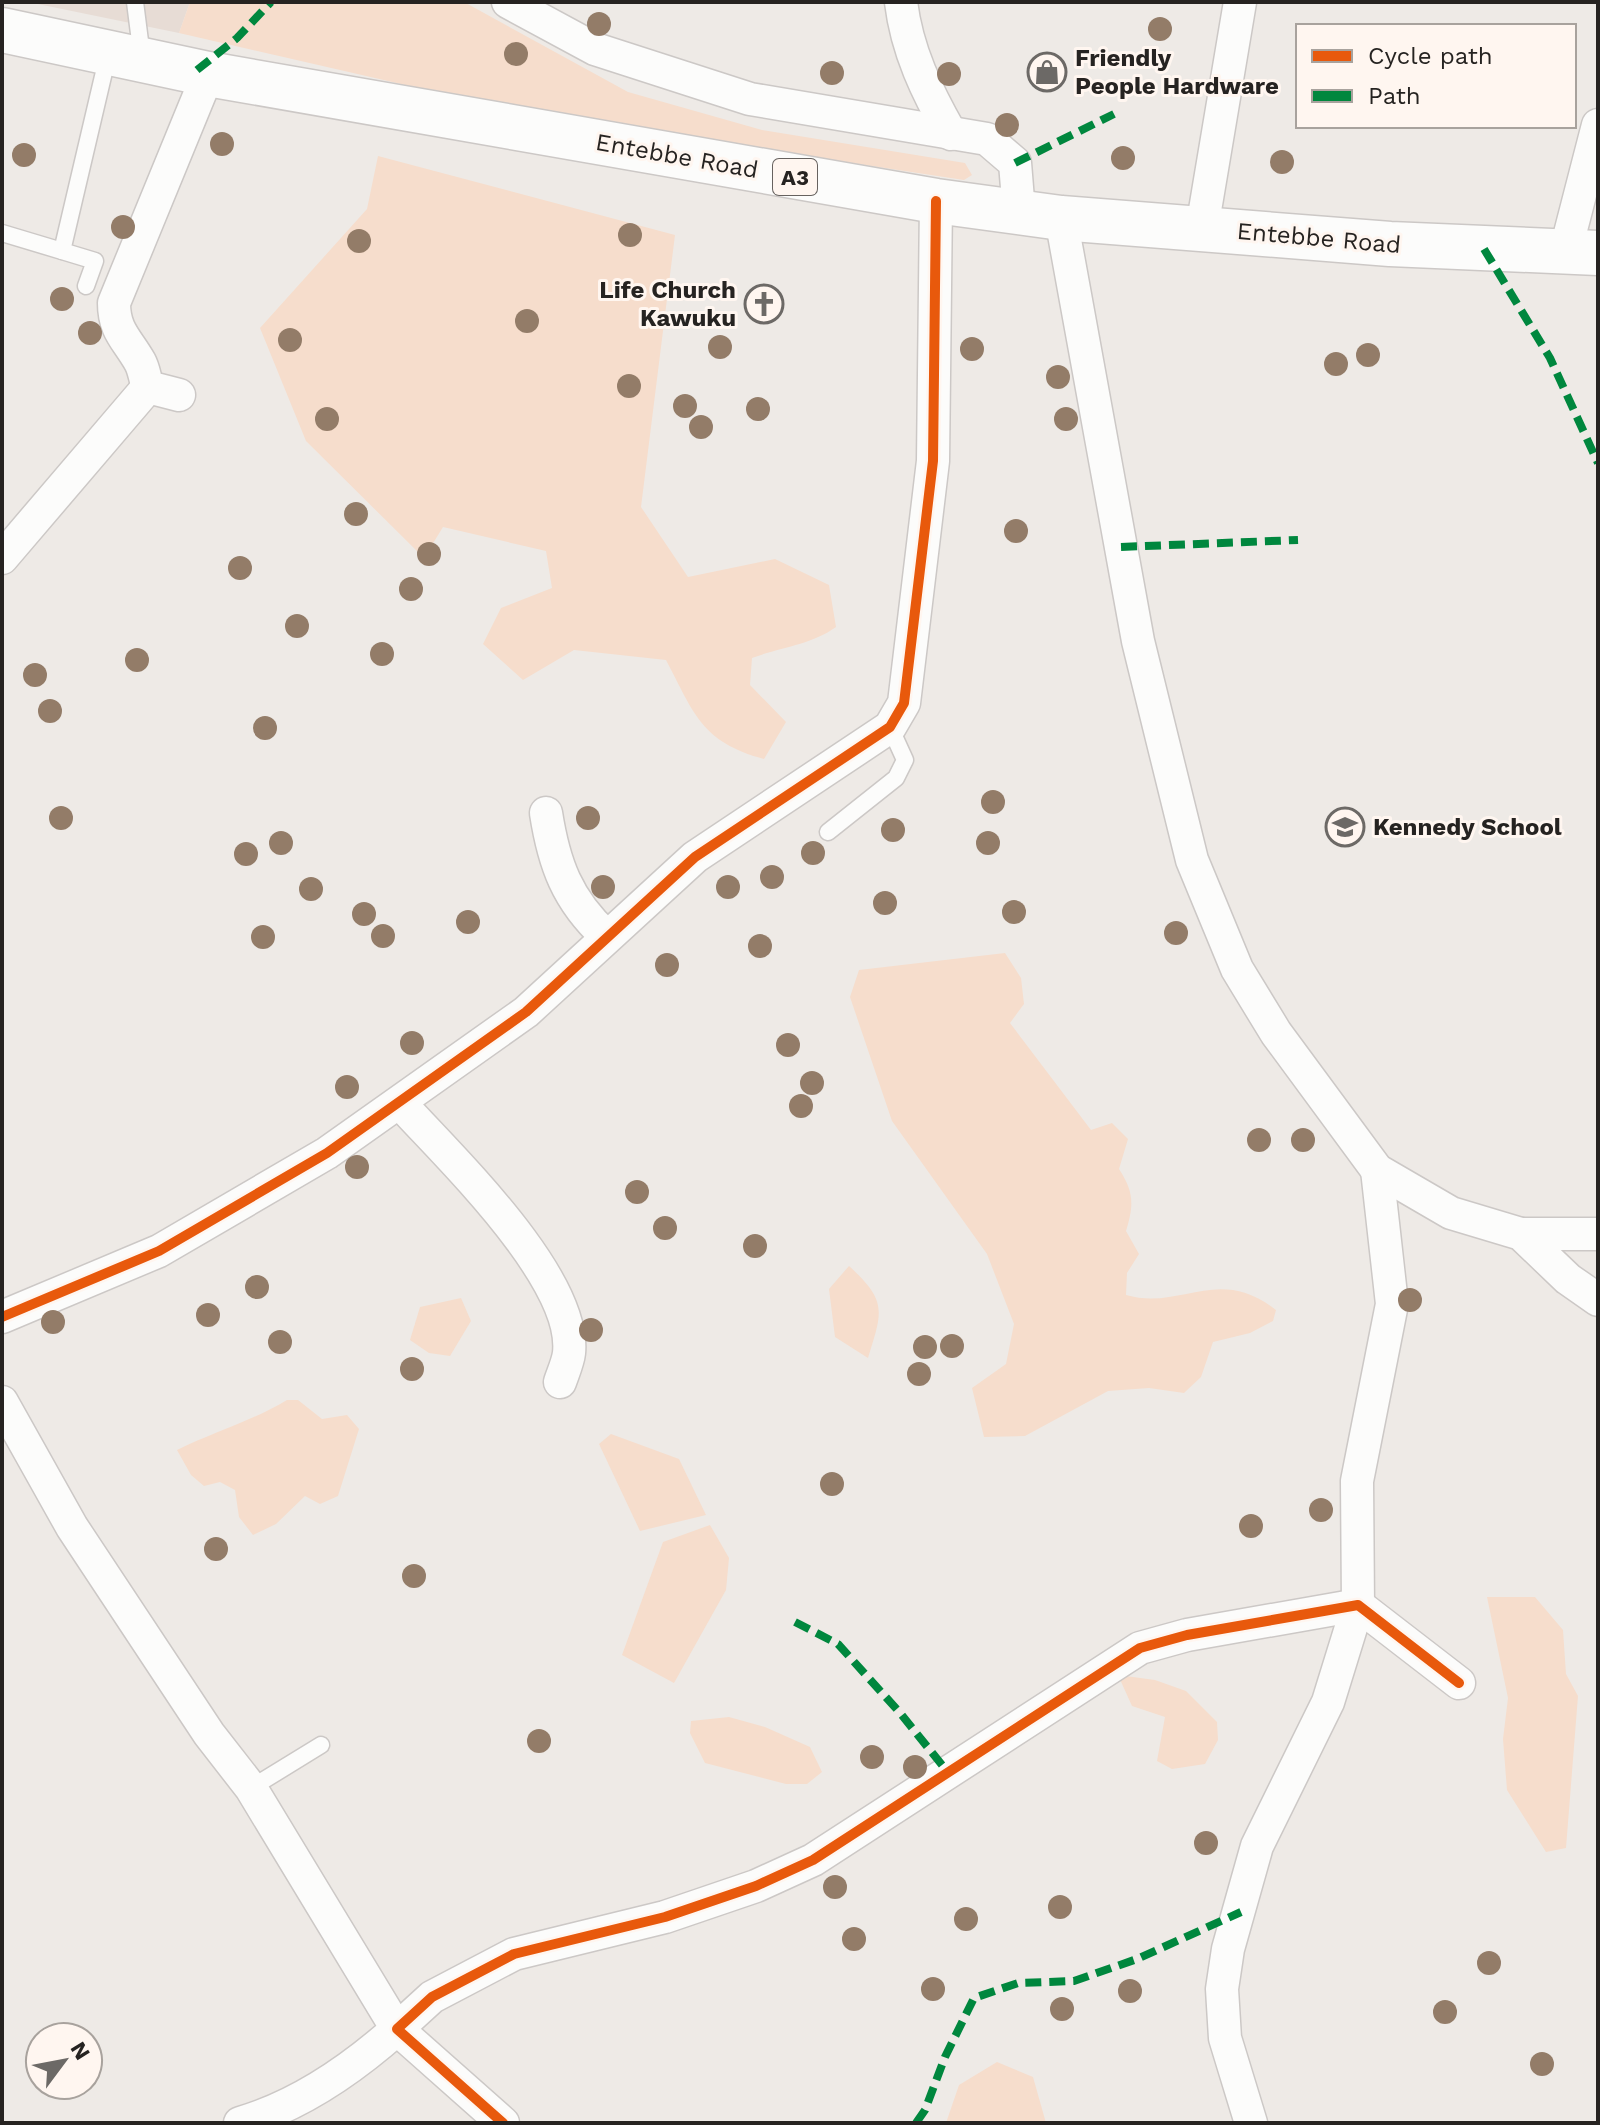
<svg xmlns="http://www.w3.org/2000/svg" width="1600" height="2125" font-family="'Work Sans',sans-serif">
<rect width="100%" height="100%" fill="#eeeae6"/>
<path fill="#e7dcd5" d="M28 2H190L179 33Z"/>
<g fill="#f6ddcc">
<path d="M190 2H464L628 92 762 130 965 163 972 175 964 180 688 138 449 95 179 33Z"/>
<path d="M378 156 675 235 641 507 688 577 775 559 829 585 836 627C811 645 781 647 752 658L750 685 786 722 764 759C701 742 694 713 666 660L574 650 523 680 483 644 501 608 552 588 546 551 443 527 424 558 306 441 260 328 367 209Z"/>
<path d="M1005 953 1021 978 1024 1004 1010 1023 1091 1130 1112 1123 1128 1139 1119 1169C1134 1192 1134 1205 1126 1231L1139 1254 1127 1273 1126 1295C1181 1311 1218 1264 1276 1310L1273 1321 1250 1333 1213 1342 1201 1377 1184 1393 1149 1388 1108 1391 1025 1436 984 1437 972 1388 1006 1364 1014 1324 987 1254 892 1121 850 997 859 970Z"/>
<path d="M849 1266C887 1301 883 1310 868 1358L835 1337 829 1289Z"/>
<path d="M461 1298 471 1321 450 1356 429 1353 410 1340 420 1307Z"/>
<path d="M287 1400H298L322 1419 347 1415 359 1429 338 1496 320 1504 305 1496 276 1524 253 1535 239 1517 235 1490 220 1482 204 1486 191 1475 177 1450C214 1432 252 1421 287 1400Z"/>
<path d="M611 1434 679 1459 706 1515 640 1531 599 1444Z"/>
<path d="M710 1525 729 1558 726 1590 674 1683 622 1655 663 1542Z"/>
<path d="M1487 1597H1535L1563 1630 1566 1674 1578 1696 1566 1848 1546 1852 1507 1790 1503 1739 1508 1698Z"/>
<path d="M1118 1675 1155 1680 1186 1691 1217 1722 1218 1740 1205 1764 1172 1769 1157 1761 1165 1717 1132 1706Z"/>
<path d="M729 1717 765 1727 810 1747 822 1772 807 1784H786L705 1763 690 1733 691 1721Z"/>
<path d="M997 2062 1033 2077 1046 2123H946L959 2085Z"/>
</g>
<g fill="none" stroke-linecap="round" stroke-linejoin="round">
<g stroke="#ccc8c6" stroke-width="19">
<g id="service">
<path d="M135 2 142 57"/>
<path d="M2 233 62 251"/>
<path d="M86 286 95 261 62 251 108 55"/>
<path d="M828 832 896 778 905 760 890 727"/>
<path d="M251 1788 321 1745"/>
</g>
</g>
<g stroke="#ccc8c6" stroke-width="35">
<g id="minor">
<path d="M508 2 595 49 750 99 987 139 1015 163 1019 212"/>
<path d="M901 2C907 51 927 92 951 134"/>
<path d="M1061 218 1138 641 1192 860 1237 969 1276 1033 1377 1170 1451 1213 1521 1234 1568 1279 1598 1300"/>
<path d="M1202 228 1240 2"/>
<path d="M1566 249 1598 125"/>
<path d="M179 395 148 387C145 379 144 369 140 362 127 339 114 331 114 303L208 74"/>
<path d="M2 558 148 387"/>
<path d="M546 813C554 864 567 900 606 936"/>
<path d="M400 1103C447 1155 577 1278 569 1353 568 1362 563 1373 560 1382"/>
<path d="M1521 1234H1598"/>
<path d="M2 1317 159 1251 327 1153 526 1012 695 857 890 727 904 703 933 461 936 201"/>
<path d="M2 1402 72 1527 209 1734 251 1788 397 2029C352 2069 299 2106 240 2123"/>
<path d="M503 2123 397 2029 432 1997 514 1954 665 1917 756 1886 813 1860 1140 1648 1187 1635 1358 1605 1459 1683"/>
<path d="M1251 2123 1225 2038 1222 1989 1228 1949 1257 1846 1328 1702 1358 1605 1357 1481 1392 1304 1377 1170"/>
</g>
</g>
<g stroke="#ccc8c6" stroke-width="47">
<path id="primary" d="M2 30 208 74 936 201 1061 218 1390 244 1598 253"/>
</g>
<use href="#service" stroke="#fcfcfb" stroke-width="16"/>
<use href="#minor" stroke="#fcfcfb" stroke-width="32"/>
<use href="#primary" stroke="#fcfcfb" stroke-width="44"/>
<g stroke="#00873e" stroke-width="8" stroke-dasharray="16 8" stroke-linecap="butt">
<path d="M197 70 237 38 271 2"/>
<path d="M1015 163 1114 114"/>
<path d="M1484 249 1550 358 1598 463"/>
<path d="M1121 547 1298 540"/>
<path d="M795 1622 838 1644 901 1714 950 1775"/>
<path d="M916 2123 925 2110 945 2057 974 1998 1018 1983 1074 1981 1137 1959 1241 1912"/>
</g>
<g stroke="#fff6f0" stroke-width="15">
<g id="cycleway">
<path d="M2 1317 159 1251 327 1153 526 1012 695 857 890 727 904 703 933 461 936 201"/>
<path d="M503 2123 397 2029 432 1997 514 1954 665 1917 756 1886 813 1860 1140 1648 1187 1635 1358 1605 1459 1683"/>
</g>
</g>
<use href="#cycleway" stroke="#e8590c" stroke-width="10"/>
</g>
<g fill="#937c68">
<circle cx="599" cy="24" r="12"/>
<circle cx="1160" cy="29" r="12"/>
<circle cx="516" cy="54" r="12"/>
<circle cx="832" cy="73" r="12"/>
<circle cx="949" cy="74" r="12"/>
<circle cx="1007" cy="125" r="12"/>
<circle cx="222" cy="144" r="12"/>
<circle cx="24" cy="155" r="12"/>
<circle cx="1123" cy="158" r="12"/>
<circle cx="1282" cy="162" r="12"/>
<circle cx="123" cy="227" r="12"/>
<circle cx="630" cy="235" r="12"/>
<circle cx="359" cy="241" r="12"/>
<circle cx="62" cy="299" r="12"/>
<circle cx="527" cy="321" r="12"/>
<circle cx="90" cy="333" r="12"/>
<circle cx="290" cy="340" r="12"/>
<circle cx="720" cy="347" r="12"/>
<circle cx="972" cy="349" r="12"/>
<circle cx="1368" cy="355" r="12"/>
<circle cx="1336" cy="364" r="12"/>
<circle cx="1058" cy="377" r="12"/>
<circle cx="629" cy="386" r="12"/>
<circle cx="685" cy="406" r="12"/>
<circle cx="758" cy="409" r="12"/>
<circle cx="327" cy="419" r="12"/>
<circle cx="1066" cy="419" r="12"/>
<circle cx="701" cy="427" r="12"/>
<circle cx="356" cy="514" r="12"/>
<circle cx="1016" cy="531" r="12"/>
<circle cx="429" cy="554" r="12"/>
<circle cx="240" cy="568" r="12"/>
<circle cx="411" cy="589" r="12"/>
<circle cx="297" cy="626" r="12"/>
<circle cx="382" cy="654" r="12"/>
<circle cx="137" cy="660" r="12"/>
<circle cx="35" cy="675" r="12"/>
<circle cx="50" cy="711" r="12"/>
<circle cx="265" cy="728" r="12"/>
<circle cx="993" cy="802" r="12"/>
<circle cx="61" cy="818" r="12"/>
<circle cx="588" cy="818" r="12"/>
<circle cx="893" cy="830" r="12"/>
<circle cx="281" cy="843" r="12"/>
<circle cx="988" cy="843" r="12"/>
<circle cx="813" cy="853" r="12"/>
<circle cx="246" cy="854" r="12"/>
<circle cx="772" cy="877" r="12"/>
<circle cx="603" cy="887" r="12"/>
<circle cx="728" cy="887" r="12"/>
<circle cx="311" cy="889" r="12"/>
<circle cx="885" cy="903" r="12"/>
<circle cx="1014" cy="912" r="12"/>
<circle cx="364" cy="914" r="12"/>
<circle cx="468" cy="922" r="12"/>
<circle cx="1176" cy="933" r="12"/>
<circle cx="383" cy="936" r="12"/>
<circle cx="263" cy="937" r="12"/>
<circle cx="760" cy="946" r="12"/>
<circle cx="667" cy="965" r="12"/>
<circle cx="412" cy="1043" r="12"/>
<circle cx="788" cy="1045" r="12"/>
<circle cx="812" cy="1083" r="12"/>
<circle cx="347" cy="1087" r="12"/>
<circle cx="801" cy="1106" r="12"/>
<circle cx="1259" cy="1140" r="12"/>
<circle cx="1303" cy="1140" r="12"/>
<circle cx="357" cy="1167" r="12"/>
<circle cx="637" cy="1192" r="12"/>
<circle cx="665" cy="1228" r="12"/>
<circle cx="755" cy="1246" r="12"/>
<circle cx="257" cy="1287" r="12"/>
<circle cx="1410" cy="1300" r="12"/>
<circle cx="208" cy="1315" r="12"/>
<circle cx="53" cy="1322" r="12"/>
<circle cx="591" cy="1330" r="12"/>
<circle cx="280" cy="1342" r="12"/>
<circle cx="952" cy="1346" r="12"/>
<circle cx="925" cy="1347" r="12"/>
<circle cx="412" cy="1369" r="12"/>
<circle cx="919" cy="1374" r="12"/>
<circle cx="832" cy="1484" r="12"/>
<circle cx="1321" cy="1510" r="12"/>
<circle cx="1251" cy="1526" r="12"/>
<circle cx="216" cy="1549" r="12"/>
<circle cx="414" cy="1576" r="12"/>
<circle cx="539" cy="1741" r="12"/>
<circle cx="872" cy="1757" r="12"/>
<circle cx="915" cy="1767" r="12"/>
<circle cx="1206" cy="1843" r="12"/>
<circle cx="835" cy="1887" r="12"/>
<circle cx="1060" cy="1907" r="12"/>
<circle cx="966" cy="1919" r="12"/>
<circle cx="854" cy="1939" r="12"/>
<circle cx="1489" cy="1963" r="12"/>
<circle cx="933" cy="1989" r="12"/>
<circle cx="1130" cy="1991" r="12"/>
<circle cx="1062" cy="2009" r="12"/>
<circle cx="1445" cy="2012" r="12"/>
<circle cx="1542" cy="2064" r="12"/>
</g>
<defs>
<g id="shop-ring" transform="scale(2)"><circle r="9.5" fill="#fff6f0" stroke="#6c6966" stroke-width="1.5"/><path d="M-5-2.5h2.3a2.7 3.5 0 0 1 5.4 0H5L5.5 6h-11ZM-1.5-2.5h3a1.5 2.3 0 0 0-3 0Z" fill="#6c6966"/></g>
<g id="church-ring" transform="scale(2)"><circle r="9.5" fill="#fff6f0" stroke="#6c6966" stroke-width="1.5"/><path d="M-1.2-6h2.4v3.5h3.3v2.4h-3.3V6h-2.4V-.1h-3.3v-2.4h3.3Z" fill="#6c6966"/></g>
<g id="school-ring" transform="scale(2)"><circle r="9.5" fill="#fff6f0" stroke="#6c6966" stroke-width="1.5"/><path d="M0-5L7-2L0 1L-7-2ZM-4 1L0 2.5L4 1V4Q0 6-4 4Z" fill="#6c6966"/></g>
</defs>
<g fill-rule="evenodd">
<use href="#shop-ring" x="1047" y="72"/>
<use href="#church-ring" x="764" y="304"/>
<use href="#school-ring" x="1345" y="827"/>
</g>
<g text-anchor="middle" stroke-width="6" stroke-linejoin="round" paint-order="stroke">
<rect fill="#fff6f0" stroke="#67625f" stroke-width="2" x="773" y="159" width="44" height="36" rx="6"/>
<g font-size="22" font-weight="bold" fill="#262321">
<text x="795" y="185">A3</text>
</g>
<g font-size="24" font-weight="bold" fill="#262321" stroke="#fff6f0" text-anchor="start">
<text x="1075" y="66">Friendly<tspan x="1075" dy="28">People Hardware</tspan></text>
<text x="736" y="298" text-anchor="end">Life Church<tspan x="736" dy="28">Kawuku</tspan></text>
<text x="1373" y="835">Kennedy School</text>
</g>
<g font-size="24" fill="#262321" stroke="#fff6f0">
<text transform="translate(677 156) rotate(10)" y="8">Entebbe Road</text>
<text transform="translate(1319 238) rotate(5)" y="8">Entebbe Road</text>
</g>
</g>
<rect width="1600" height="2125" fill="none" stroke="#262321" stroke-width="8"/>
<rect x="1296" y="24" width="280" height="104" fill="#fff6f0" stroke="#a8a29d" stroke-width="2"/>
<rect x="1312" y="50" width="40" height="12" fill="#e8590c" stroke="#a8a29d" stroke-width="2"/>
<text x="1368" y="64" font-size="24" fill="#262321">Cycle path</text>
<rect x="1312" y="90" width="40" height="12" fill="#00873e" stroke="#a8a29d" stroke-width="2"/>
<text x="1368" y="104" font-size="24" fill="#262321">Path</text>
<g transform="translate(64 2061) rotate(58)"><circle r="38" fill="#fff6f0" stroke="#a8a29d" stroke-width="2"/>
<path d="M0-6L14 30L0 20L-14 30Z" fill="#6c6966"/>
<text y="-12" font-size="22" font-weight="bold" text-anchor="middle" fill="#262321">N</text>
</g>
</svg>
